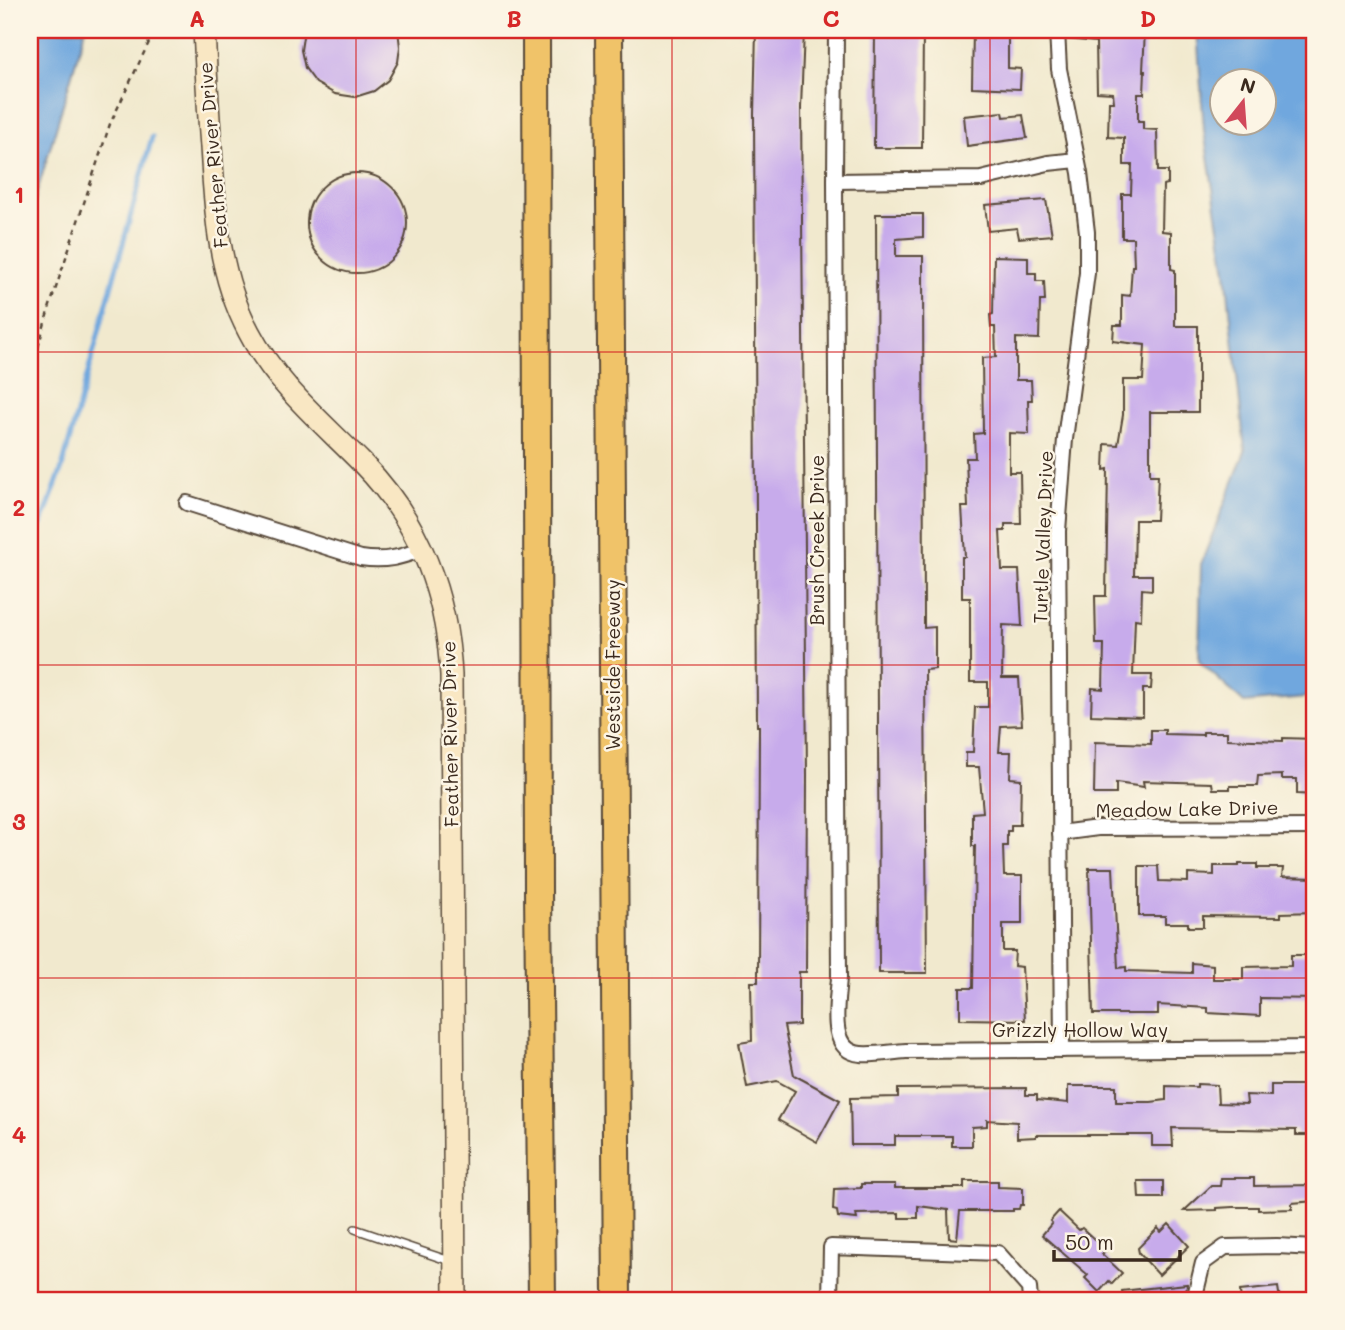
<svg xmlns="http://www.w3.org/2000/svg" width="1345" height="1330" font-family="Mali,sans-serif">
<rect width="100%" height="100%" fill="#fcf5e5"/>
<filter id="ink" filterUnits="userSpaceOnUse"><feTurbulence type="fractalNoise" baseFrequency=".0143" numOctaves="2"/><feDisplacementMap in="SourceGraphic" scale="14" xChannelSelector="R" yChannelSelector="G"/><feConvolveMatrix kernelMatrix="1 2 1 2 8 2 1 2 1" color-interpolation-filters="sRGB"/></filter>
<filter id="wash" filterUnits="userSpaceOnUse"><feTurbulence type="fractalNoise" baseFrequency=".00686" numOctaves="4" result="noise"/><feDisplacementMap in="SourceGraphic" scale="28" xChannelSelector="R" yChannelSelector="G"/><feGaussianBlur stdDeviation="1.57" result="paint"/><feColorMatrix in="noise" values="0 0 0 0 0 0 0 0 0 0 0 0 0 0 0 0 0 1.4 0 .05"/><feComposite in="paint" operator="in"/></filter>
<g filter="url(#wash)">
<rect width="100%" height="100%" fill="#f1e9ce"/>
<g fill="#70a7de" stroke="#56687e" stroke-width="2" fill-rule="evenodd">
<path d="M30 30H85L30 216Z"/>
<path d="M1197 30H1315V696L1244 703 1199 661 1201 564 1245 451 1226 272 1204 131ZM1222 80H1264V122H1222Z"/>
</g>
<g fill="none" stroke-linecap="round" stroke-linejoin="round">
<path stroke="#70a7de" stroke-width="5" d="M30 550 39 531 62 468 152 137"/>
</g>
<g id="blocks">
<g fill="#c7abeb">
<path d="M304 30H398L400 47 398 62 388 80 374 91 355 97 335 94 316 83 305 68 301 50Z"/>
<path d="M756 30H804L801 108 807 774 806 972H799V1025L784 1026 794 1075 840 1100 817 1142 778 1120 795 1091 777 1081 747 1087 739 1043 752 1041 751 982H758L759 726H757L754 114Z"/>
<path d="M875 30H923L922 148H874Z"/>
<path d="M973 30H1008V68L1021 69 1020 89 972 87Z"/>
<path d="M1067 30H1145L1143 71H1145L1144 94H1138V121H1143V129L1157 130 1158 171H1168V184L1163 185 1162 231 1171 232V269L1175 270V326H1198V412H1150V475H1158L1156 520H1135L1134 575H1152V590L1142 589 1141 620 1135 619 1133 675H1152L1151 689H1143V717L1091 715 1092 688 1103 689 1104 644H1096L1095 596H1106L1108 469 1104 470 1105 444 1118 445 1123 415V380H1143L1145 345 1113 341 1114 325H1122V295L1130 296 1132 266H1134L1133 238H1122V194H1131L1132 165H1124V138L1108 137 1109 102H1114L1113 93 1097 92 1096 42 1067 39Z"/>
<path d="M1003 112 1004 117 1023 115 1027 138 967 146 964 116Z"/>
<circle cx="357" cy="223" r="50"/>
<path d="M1046 200 1052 235 1019 238 1017 228 988 231 985 205Z"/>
<path d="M876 214H923V237L896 239V256H923V266L924 628 935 627V669L925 670 927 973H879Z"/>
<path d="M994 256 1028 257V273H1036V281H1044L1045 301H1040L1039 339 1016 338V380H1031L1032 400H1028L1029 434 1009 433V472H1020L1021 524H1005V531H1000L1002 570H1019L1022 626 1003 625 1002 678H1019L1022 725 1001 726 999 752H1011L1010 778 1021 779 1020 825H1011V831H1007V846H1003L1004 876H1022V924H1003V951H1015L1014 966 1022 967 1025 1020 960 1019V988H973L975 846H972V813L983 812 979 767H966V752H973L975 707H988V682H970V598H962V557H965L962 507H968L966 458H975L974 434 983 433 982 358 996 357 995 327H991L990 315 993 314Z"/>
<path d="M1151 730H1165V734L1203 735V732H1227V739L1283 741V738L1315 739V795L1297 794V779H1282V775L1258 776 1257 786H1230V789H1213L1212 783 1143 781 1144 787 1116 783V794H1094L1095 742 1151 744Z"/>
<path d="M1239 864H1257V868H1283L1282 877 1315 878V912L1281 913V917L1203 916V927H1188V923H1165V916H1139V866H1158L1159 881 1188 882V874L1214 875V866H1239Z"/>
<path d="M1089 868H1113L1118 968 1126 967V971L1192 973V963L1213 965V979H1243V967L1291 966V955H1313L1315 999 1260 998V1016L1208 1013V1008L1158 1005V1014H1093Z"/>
<path d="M1197 1084 1217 1085 1218 1103 1247 1104 1246 1095 1271 1096V1085H1314L1315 1135H1296V1130L1172 1128 1173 1146H1152V1135H1036V1137L1017 1138V1122L987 1120V1126L972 1127V1146H952V1136H895V1145H851L850 1098 898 1097V1089L1026 1088V1095H1037V1100L1068 1103V1086H1116V1102H1151L1166 1100V1086L1197 1087Z"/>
<path d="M1221 1178H1254V1186L1315 1185V1201L1292 1203V1209L1258 1210V1207H1233L1217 1208V1210L1184 1211 1211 1186H1220Z"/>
<path d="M964 1181H998V1187L1023 1188V1205H1020L1019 1209H1013V1211H960L957 1239 949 1238 948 1210 918 1206V1218H899V1213L856 1214 857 1219 838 1217 837 1211 833 1210 834 1189 861 1188V1184H895V1188H964Z"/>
<path d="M1138 1181H1163V1198H1139Z"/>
<path d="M1059 1211 1079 1230 1082 1228 1106 1250 1102 1254 1122 1273 1112 1284 1109 1281 1099 1292 1085 1278 1088 1275 1042 1235 1052 1223 1050 1221Z"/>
<path d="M1169 1224 1189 1246 1159 1275 1139 1253 1138 1248 1158 1228 1161 1232Z"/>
<path d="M1187 1284 1185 1300H1123L1122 1291Z"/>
<path d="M1278 1287 1280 1300H1241L1240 1291Z"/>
</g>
</g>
</g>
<g filter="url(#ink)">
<use href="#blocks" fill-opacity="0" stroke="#564738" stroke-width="2"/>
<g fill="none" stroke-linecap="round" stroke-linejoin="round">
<g stroke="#564738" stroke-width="10">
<path id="lane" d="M355 1229 450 1261"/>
</g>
<g stroke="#564738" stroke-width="18">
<g id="street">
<path d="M836 30 835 181 839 977C838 1000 826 1051 861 1054 876 1055 891 1052 906 1051L1315 1048"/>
<path d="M1057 30 1059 69 1080 173 1087 232V273L1065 439 1058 531 1062 1050"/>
<path d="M835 181 981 179 1048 163 1077 160"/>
<path d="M187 503 361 558C385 562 401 557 423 549"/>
<path d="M1060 833 1098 828 1315 827"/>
<path d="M830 1300 831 1247 998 1253 1029 1288 1030 1300"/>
<path d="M1194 1300 1203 1263 1225 1247 1277 1246 1315 1248"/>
</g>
</g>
<g stroke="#564738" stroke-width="24">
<path id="secondary" d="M204 30C206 69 208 108 211 147 215 211 218 274 249 332 277 386 322 422 363 464 420 522 447 596 451 675L455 1300"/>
</g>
<g stroke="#564738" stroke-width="30">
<g id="highway">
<path d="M536 30 538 889 542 1300"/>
<path d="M609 30 617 1300"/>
</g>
</g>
<path stroke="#564738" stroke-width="2.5" stroke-dasharray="5 5" stroke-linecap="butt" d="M30 376 48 312 110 124 151 38 166 30"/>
<use href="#lane" stroke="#fff" stroke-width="7"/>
<use href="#street" stroke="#fff" stroke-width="14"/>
<use href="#secondary" stroke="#f9e7c3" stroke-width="21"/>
<use href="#highway" stroke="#f0c369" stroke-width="26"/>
</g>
</g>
<path fill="none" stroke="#d62828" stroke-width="2" stroke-opacity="0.55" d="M356 30V1300M672 30V1300M990 30V1300M30 352H1315M30 665H1315M30 978H1315"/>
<g text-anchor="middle" stroke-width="5" stroke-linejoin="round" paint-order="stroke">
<g font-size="19" fill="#3b2a1e" stroke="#fcf5e5">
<text transform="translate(213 155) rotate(-95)" y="7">Feather River Drive</text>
<text transform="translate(1043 537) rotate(-88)" y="7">Turtle Valley Drive</text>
<text transform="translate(817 540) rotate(-90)" y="7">Brush Creek Drive</text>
<text transform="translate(613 665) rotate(-90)" y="7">Westside Freeway</text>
<text transform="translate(450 734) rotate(-91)" y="7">Feather River Drive</text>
<text transform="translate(1187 809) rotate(-1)" y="7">Meadow Lake Drive</text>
<text x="1080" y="1037">Grizzly Hollow Way</text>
</g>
</g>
<rect width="1345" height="1330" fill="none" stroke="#fcf5e5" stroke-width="77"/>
<g transform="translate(1243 102) rotate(17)"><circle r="33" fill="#fcf5e5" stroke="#afa495" stroke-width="2"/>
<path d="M0-5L12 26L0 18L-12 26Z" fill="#d1495b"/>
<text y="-10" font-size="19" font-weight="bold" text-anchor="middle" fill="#3b2a1e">N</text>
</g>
<path d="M1054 1250v10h126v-10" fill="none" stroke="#3b2a1e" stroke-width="3.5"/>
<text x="1065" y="1250" font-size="21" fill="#3b2a1e" stroke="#fcf5e5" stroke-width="5" paint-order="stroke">50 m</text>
<rect x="38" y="38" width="1268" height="1254" fill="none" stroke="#d62828" stroke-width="2.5"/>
<g font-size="23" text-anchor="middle" font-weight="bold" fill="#d62828">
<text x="197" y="27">A</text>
<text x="514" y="27">B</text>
<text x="831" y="27">C</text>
<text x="1148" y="27">D</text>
<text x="19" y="203">1</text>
<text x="19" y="516">2</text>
<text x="19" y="830">3</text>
<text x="19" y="1143">4</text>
</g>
</svg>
